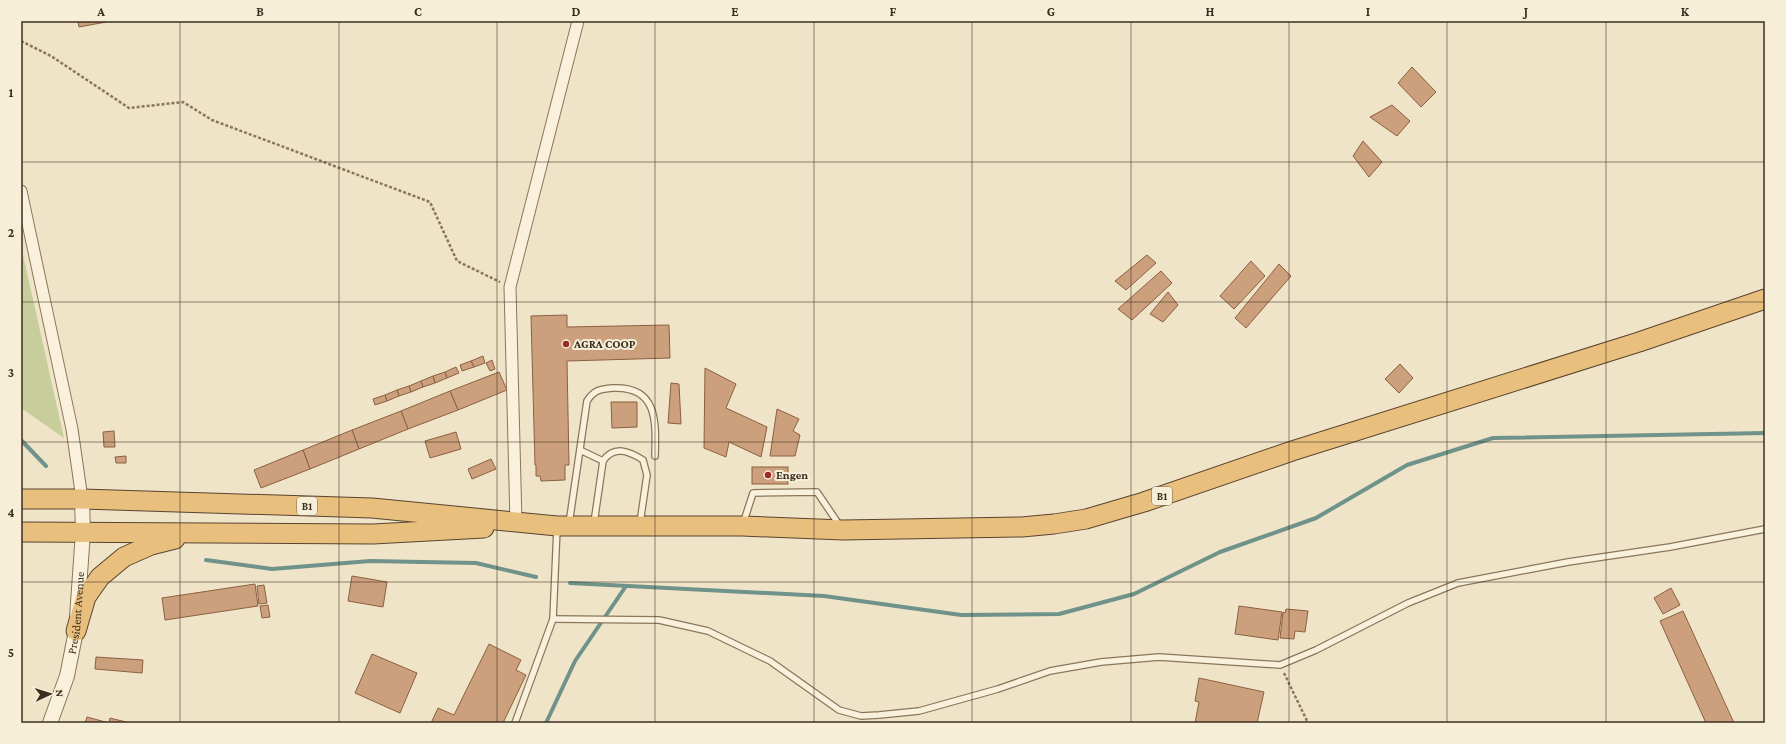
<svg xmlns="http://www.w3.org/2000/svg" width="1786" height="744" font-family="'Crimson Pro',serif">
<rect width="100%" height="100%" fill="#efe4c7"/>
<path fill="#c7ce9b" d="M21 246 64 438 21 408Z"/>
<g fill="none" stroke-linecap="round" stroke-linejoin="round">
<g stroke="#6f928a" stroke-width="4">
<path d="M21 440 46 466"/>
<path d="M206 560 272 569 370 561 476 563 536 577"/>
<path d="M570 583 824 596 961 615 1059 614 1134 594 1220 552 1316 518 1407 465 1493 438 1765 433"/>
<path d="M546 723 575 661 626 586"/>
</g>
</g>
<g fill="#cda07d" stroke="#8b6041">
<path d="M78 21H106V22L79 27Z"/>
<path d="M1412 67 1436 92 1421 107 1398 83Z"/>
<path d="M1392 105 1410 121 1397 136 1370 117Z"/>
<path d="M1363 141 1382 162 1369 177 1353 156Z"/>
<path d="M1147 255 1156 263 1126 290 1115 281Z"/>
<path d="M1251 261 1265 276 1234 309 1220 296Z"/>
<path d="M1279 264 1291 276 1246 328 1235 318Z"/>
<path d="M1161 271 1172 283 1132 320 1118 309Z"/>
<path d="M1168 292 1178 305 1163 322 1150 314Z"/>
<path d="M567 315V327L669 325 670 358 567 361 569 465H565V480L541 481 540 476H536V465H535L531 316Z"/>
<path d="M483 356 485 363 474 367 471 361Z"/>
<path d="M492 360 495 369 490 371 486 363Z"/>
<path d="M471 361 474 367 462 371 460 365Z"/>
<path d="M1400 364 1413 378 1399 393 1385 379Z"/>
<path d="M456 367 459 373 447 378 445 372Z"/>
<path d="M705 368 736 384 726 408 767 427 761 457 729 442 726 457 704 448Z"/>
<path d="M445 372 447 378 435 383 433 376Z"/>
<path d="M499 372 507 390 458 410 450 391Z"/>
<path d="M433 376 435 383 423 387 421 381Z"/>
<path d="M421 381 423 387 411 392 409 386Z"/>
<path d="M671 383 679 384 681 424 668 423Z"/>
<path d="M409 386 411 392 399 396 397 390Z"/>
<path d="M397 390 399 396 387 401 385 395Z"/>
<path d="M450 391 458 410 408 429 401 411Z"/>
<path d="M385 395 387 401 375 405 373 399Z"/>
<path d="M611 402H637V427L612 428Z"/>
<path d="M777 409 799 419 793 431 800 435 795 456H770Z"/>
<path d="M401 411 408 429 359 449 352 430Z"/>
<path d="M352 430 359 449 310 469 303 450Z"/>
<path d="M114 431 115 447H104L103 432Z"/>
<path d="M456 432 461 449 430 458 425 441Z"/>
<path d="M303 450 310 469 261 488 254 470Z"/>
<path d="M126 456V463H116L115 457Z"/>
<path d="M491 459 496 469 472 479 468 469Z"/>
<rect x="752" y="467" width="36" height="17"/>
<path d="M352 576 387 582 383 607 348 601Z"/>
<path d="M255 584 258 606 165 620 162 598Z"/>
<path d="M264 585 267 603 259 604 257 586Z"/>
<path d="M1671 588 1680 605 1663 614 1654 598Z"/>
<path d="M268 605 270 617 262 618 260 606Z"/>
<path d="M1239 606 1282 612 1278 640 1235 634Z"/>
<path d="M1286 609 1308 611 1305 632 1295 631 1294 639 1280 638 1283 612 1285 613Z"/>
<path d="M1683 611 1734 723H1706L1660 621Z"/>
<path d="M489 644 521 660 516 670 526 675 503 723H431L438 708 454 715Z"/>
<path d="M372 654 417 673 400 713 355 693Z"/>
<path d="M96 657 143 660 142 673 95 669Z"/>
<path d="M1199 678 1264 692 1257 723H1190H1195L1199 702 1195 701Z"/>
<path d="M87 717 109 723 110 718 126 722V723H85Z"/>
</g>
<g fill="none" stroke-linecap="round" stroke-linejoin="round">
<g stroke="#8b765c" stroke-width="8">
<g id="service">
<path d="M580 450 603 461"/>
<path d="M594 523 603 461C614 445 629 451 643 460L647 475 640 523"/>
<path d="M569 524 587 401C594 390 600 389 613 388 658 386 656 422 655 456"/>
<path d="M743 524 753 493 817 492 840 526"/>
<path d="M553 619 659 620 708 631 770 661 839 710 861 716 879 715 919 711 998 689 1050 671 1101 662 1159 657 1280 665 1316 650 1408 603 1458 583 1568 562 1670 547 1765 529"/>
<path d="M515 723 553 619 557 528"/>
</g>
</g>
<g stroke="#8b765c" stroke-width="13">
<g id="minor">
<path d="M21 191 72 429 82 499"/>
<path d="M516 523 510 287 578 21"/>
</g>
</g>
<g stroke="#8b765c" stroke-width="16">
<g id="tertiary">
<path id="s1" d="M50 723 67 676 76 631 83 532 82 499"/>
</g>
</g>
<g stroke="#594430" stroke-width="21">
<g id="trunk">
<path d="M21 499H82L372 508 557 526H742L843 530 1022 527 1054 524 1086 519 1144 502 1292 451 1639 342 1765 299"/>
<path d="M21 532 373 534 484 528"/>
<path d="M76 631 86 597 100 577 124 557 151 545 175 539"/>
</g>
</g>
<g stroke="#8b765c" stroke-width="2.5" stroke-dasharray="3 2" stroke-linecap="butt">
<path d="M21 41 51 56 129 108 183 102 212 120 430 202 457 261 500 282"/>
<path d="M1284 673 1308 723"/>
</g>
<use href="#service" stroke="#f9f1db" stroke-width="5.5"/>
<use href="#minor" stroke="#f9f1db" stroke-width="11"/>
<use href="#tertiary" stroke="#f9f1db" stroke-width="14"/>
<use href="#trunk" stroke="#e8bf7c" stroke-width="19"/>
</g>
<path fill="none" stroke="#3b2e20" stroke-width="1" stroke-opacity="0.55" d="M180 21V723M339 21V723M497 21V723M655 21V723M814 21V723M972 21V723M1131 21V723M1289 21V723M1447 21V723M1606 21V723M21 162H1765M21 302H1765M21 442H1765M21 582H1765"/>
<g fill="#9b2c2b" stroke="#f6eed7" stroke-width="1.5">
<circle cx="566" cy="344" r="4"/>
<circle cx="768" cy="475" r="4"/>
</g>
<g text-anchor="middle" stroke-width="4" stroke-linejoin="round" paint-order="stroke">
<g fill="#f6eed7" stroke="#736857" stroke-width="1">
<rect x="1152" y="487" width="20" height="18" rx="3"/>
<rect x="297" y="497" width="20" height="18" rx="3"/>
</g>
<g font-size="11" font-weight="bold" fill="#3b2e20">
<text x="1162" y="500">B1</text>
<text x="307" y="510">B1</text>
</g>
<g font-size="12" font-weight="bold" fill="#3b2e20" stroke="#f6eed7" text-anchor="start">
<text x="574" y="348">AGRA COOP</text>
<text x="776" y="479">Engen</text>
</g>
<g font-size="12" fill="#3b2e20" stroke="#f6eed7">
<text dy="4" stroke="none"><textPath href="#s1" startOffset="114">President Avenue</textPath></text>
</g>
</g>
<rect width="1786" height="744" fill="none" stroke="#f6eed7" stroke-width="44"/>
<g transform="translate(50 694) rotate(86)" stroke="#f6eed7" stroke-width="3" paint-order="stroke">
<path d="M0-3L7 15L0 10L-7 15Z" fill="#3b2e20"/>
<text y="-6" font-size="11" font-weight="bold" text-anchor="middle" fill="#3b2e20">N</text>
</g>
<rect x="22" y="22" width="1742" height="700" fill="none" stroke="#3b2e20" stroke-width="1.5"/>
<g font-size="13" text-anchor="middle" font-weight="bold" fill="#3b2e20">
<text x="101" y="16">A</text>
<text x="260" y="16">B</text>
<text x="418" y="16">C</text>
<text x="576" y="16">D</text>
<text x="735" y="16">E</text>
<text x="893" y="16">F</text>
<text x="1051" y="16">G</text>
<text x="1210" y="16">H</text>
<text x="1368" y="16">I</text>
<text x="1526" y="16">J</text>
<text x="1685" y="16">K</text>
<text x="11" y="97">1</text>
<text x="11" y="237">2</text>
<text x="11" y="377">3</text>
<text x="11" y="517">4</text>
<text x="11" y="657">5</text>
</g>
</svg>
